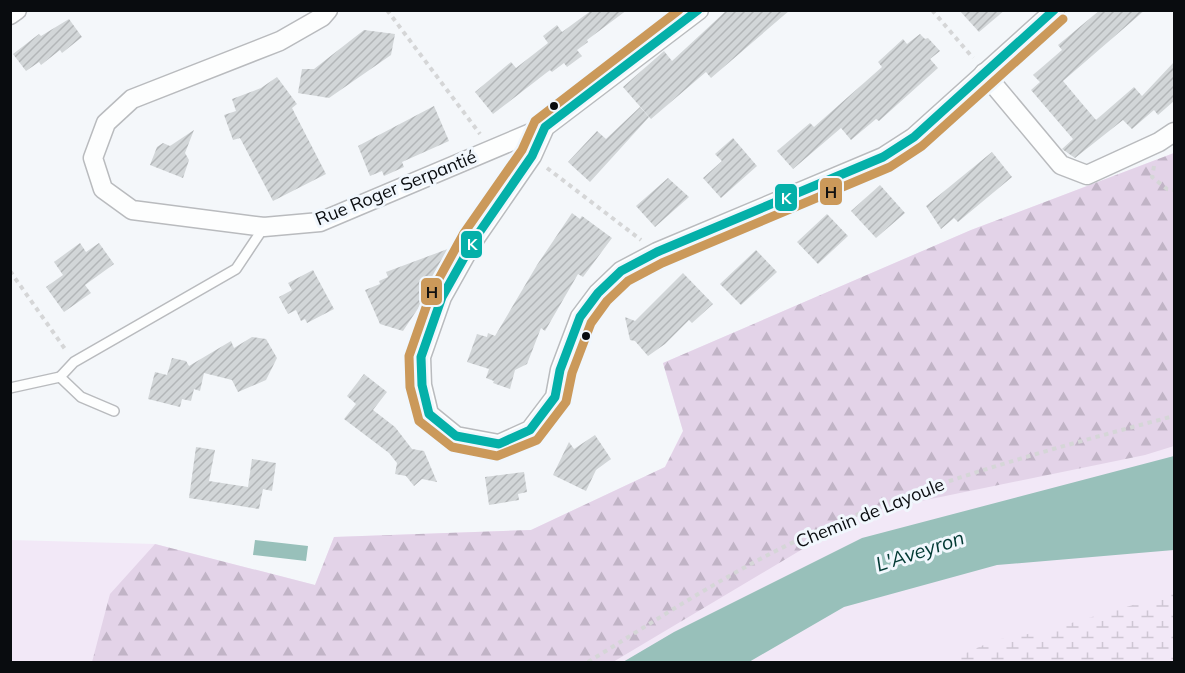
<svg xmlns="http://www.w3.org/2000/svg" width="1185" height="673" font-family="Mulish,sans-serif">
<defs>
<pattern id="forest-firs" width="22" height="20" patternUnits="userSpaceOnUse" patternTransform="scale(1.5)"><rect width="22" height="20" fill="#e3d3e8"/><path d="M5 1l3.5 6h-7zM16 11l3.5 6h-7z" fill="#c1b4c6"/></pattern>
<pattern id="wetland-marsh" width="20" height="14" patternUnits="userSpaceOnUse" patternTransform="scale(1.5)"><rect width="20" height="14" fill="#f2e8f7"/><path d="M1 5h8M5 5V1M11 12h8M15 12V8" fill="none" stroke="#cec6d3"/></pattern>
<pattern id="building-hatch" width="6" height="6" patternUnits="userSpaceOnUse" patternTransform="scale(1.5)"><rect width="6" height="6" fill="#d2d6d8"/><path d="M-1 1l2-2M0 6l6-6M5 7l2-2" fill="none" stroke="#b3b6b8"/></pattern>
</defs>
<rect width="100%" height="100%" fill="#f4f7fa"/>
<path fill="#f2e8f7" d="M1174 153V662H11V540L155 544 315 585 334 537 531 530 665 467 683 431 663 363 971 230Z"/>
<path fill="url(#forest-firs)" d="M1174 153V446L1145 455 863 513 613 662H92L110 594 155 544 315 585 334 537 531 530 665 467 683 431 663 363 971 230Z"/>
<path fill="url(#wetland-marsh)" d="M1174 593V662H945L995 640 1044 631Z"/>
<g fill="#98c0ba">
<path d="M1174 456V550L997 565 844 607 749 662H623L674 632 862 538Z"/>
<path d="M255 540 308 546 306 561 253 555Z"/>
</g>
<g fill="url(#building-hatch)">
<path d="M592 10H627L587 40 588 42 577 50 582 56 567 67 564 63 552 72 550 70 493 114 475 92 511 62 516 68 548 43 543 36 557 25 562 32Z"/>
<path d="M727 10H790L711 78 706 72 651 119 623 87 664 51 672 61Z"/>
<path d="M959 10H1005L979 32Z"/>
<path d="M1100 10H1145L1063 81 1084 106 1096 120 1134 87 1142 96 1174 62V101L1158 115 1154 110 1132 129 1123 120 1075 158 1062 149 1073 139 1031 90 1040 82 1033 75 1062 50 1058 45Z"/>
<path d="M69 19 82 37 62 53 60 50 41 65 39 62 26 71 13 54 39 34 41 36Z"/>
<path d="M364 30 395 34 391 55 329 98 298 93 302 69H314Z"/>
<path d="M920 34 925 39 928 38 940 51 930 59 938 68 879 121 876 119 851 140 841 128 793 169 777 151 810 123 814 127 882 67 878 62 903 39 907 44Z"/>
<path d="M277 77 297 104 292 108 326 174 273 201 240 138 233 140 224 115 236 111 232 99 261 88Z"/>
<path d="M434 106 449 141 402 162 404 167 384 176 382 171 370 176 358 146Z"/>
<path d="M640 107 649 117 590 182 568 162 597 131 606 139Z"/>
<path d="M194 130 185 153 189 160 183 178 150 165 157 147 163 143 170 146Z"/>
<path d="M733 138 757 166 721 198 703 178 722 161 715 154Z"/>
<path d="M992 152 1012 177 958 222 954 218 941 229 926 206Z"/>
<path d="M668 178 689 197 655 227 636 206Z"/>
<path d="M880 185 905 213 876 238 851 211Z"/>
<path d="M572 213 580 219 582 216 612 238 583 277 578 274 545 331 541 328 527 364 515 370 510 389 493 383 494 381 486 378 489 369 467 362 477 334 487 337 488 333 495 336 537 265Z"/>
<path d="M827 214 848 236 818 264 797 242Z"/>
<path d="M80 243 86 252 99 243 114 264 85 285 91 293 64 312 46 287 63 275 54 262Z"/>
<path d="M453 247 421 295 425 298 403 331 380 324 365 290 380 284 379 281 388 277 386 272Z"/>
<path d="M756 250 777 272 741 305 720 284Z"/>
<path d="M313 270 334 309 307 323 305 319 301 321 296 310 288 314 279 297 292 290 288 283Z"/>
<path d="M683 273 713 304 692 323 689 320 665 344 648 356 635 341 630 340 625 317 635 321Z"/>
<path d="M252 337 266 339 277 358 266 380 238 392 232 380 204 373 200 391 194 389 191 401 182 399 180 407 148 399 155 372 167 375 172 358 186 361 189 366 231 341 234 348Z"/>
<path d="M364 374 387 392 373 410 395 427 412 449 424 451 437 482 422 479 414 486 406 476 395 474 397 463 389 453 344 419 356 404 347 396Z"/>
<path d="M595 435 611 459 596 470 586 491 553 475 569 442 574 449Z"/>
<path d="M196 447 215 450 209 481 261 489 248 487 252 459 276 463 272 491 263 489 259 509 189 498Z"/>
<path d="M524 472 527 492 518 494 519 500 489 505 485 477Z"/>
</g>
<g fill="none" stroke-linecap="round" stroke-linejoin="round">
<g stroke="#b9bbbe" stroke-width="12">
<g id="lane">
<path d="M10 388 60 377"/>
<path d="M114 411 81 397 60 377 74 362 236 269 264 227"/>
</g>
</g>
<g stroke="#b9bbbe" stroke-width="21">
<g id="street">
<path d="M328 10 322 17 280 41 132 99 106 123 93 158 103 189 132 210 264 227 320 222 545 127"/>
<path d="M699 10 545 127 532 156 474 240 442 297 421 357 422 385 429 414 456 436 499 444 530 430 555 397 560 370 580 317 598 293 621 271 657 252 883 157 914 137 1055 10"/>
<path d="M10 15 17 10"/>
<path d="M984 73 1061 165 1087 175 1159 142 1174 132"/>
</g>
</g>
<g stroke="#d5d6d7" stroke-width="4" stroke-dasharray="4.5 4.5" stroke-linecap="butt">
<path d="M387 10 480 134"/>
<path d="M932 10 973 58"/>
<path d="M1154 166 1152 177 1167 189 1174 190"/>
<path d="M547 168 641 240"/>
<path d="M10 271 65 349"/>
<path d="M588 662C666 614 744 562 829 526 941 479 1057 447 1174 416"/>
</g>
<use href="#lane" stroke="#fdfefe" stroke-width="9"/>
<use href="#street" stroke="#fdfefe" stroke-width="18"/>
<g stroke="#f1f7fd" stroke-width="14">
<path id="bus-1" d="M698 10 545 127 532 156 474 240 442 297 421 357 422 385 429 414 456 436 499 444 530 430 555 397 560 370 580 317 598 293 621 271 657 252 883 157 914 137 1054 10"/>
</g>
<g stroke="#f1f7fd" stroke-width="14">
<path id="bus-2" d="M679 10 535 121 522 150 464 233 431 293 409 356 410 387 419 421 452 447 497 456 537 440 566 402 572 373 591 323 607 301 628 281 662 263 890 167 922 146 1063 19"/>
</g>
<use href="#bus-1" stroke="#04b0a9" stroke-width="9"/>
<use href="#bus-2" stroke="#cb995a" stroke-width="9"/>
</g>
<g fill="#090c0f" stroke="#f1f7fd" stroke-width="2">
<circle cx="554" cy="106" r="5"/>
<circle cx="586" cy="336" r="5"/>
</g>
<g text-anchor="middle" stroke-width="6" stroke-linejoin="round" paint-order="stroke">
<g font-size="18" fill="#090c0f" stroke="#f1f7fd">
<text transform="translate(396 188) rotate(-22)" y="6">Rue Roger Serpantié</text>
<text transform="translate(870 513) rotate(-22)" y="6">Chemin de Layoule</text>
</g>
<g font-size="20" font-style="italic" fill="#033a34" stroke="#f1f7fd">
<text transform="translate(920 551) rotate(-18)" y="7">L'Aveyron</text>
</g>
</g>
<g stroke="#f1f7fd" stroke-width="2">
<rect x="819" y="177" width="24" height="29" rx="6" fill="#cb995a"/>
<rect x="774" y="183" width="24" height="29" rx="6" fill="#04b0a9"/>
<rect x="460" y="230" width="23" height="29" rx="6" fill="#04b0a9"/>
<rect x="420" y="277" width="23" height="29" rx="6" fill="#cb995a"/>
</g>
<g font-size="16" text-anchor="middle" font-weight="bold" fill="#fff">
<text x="786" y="204">K</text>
<text x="472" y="250">K</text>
</g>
<g font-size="16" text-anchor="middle" font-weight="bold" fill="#111">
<text x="831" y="198">H</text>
<text x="432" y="298">H</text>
</g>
<rect width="1185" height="673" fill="none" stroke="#090c0f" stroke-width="24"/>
</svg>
